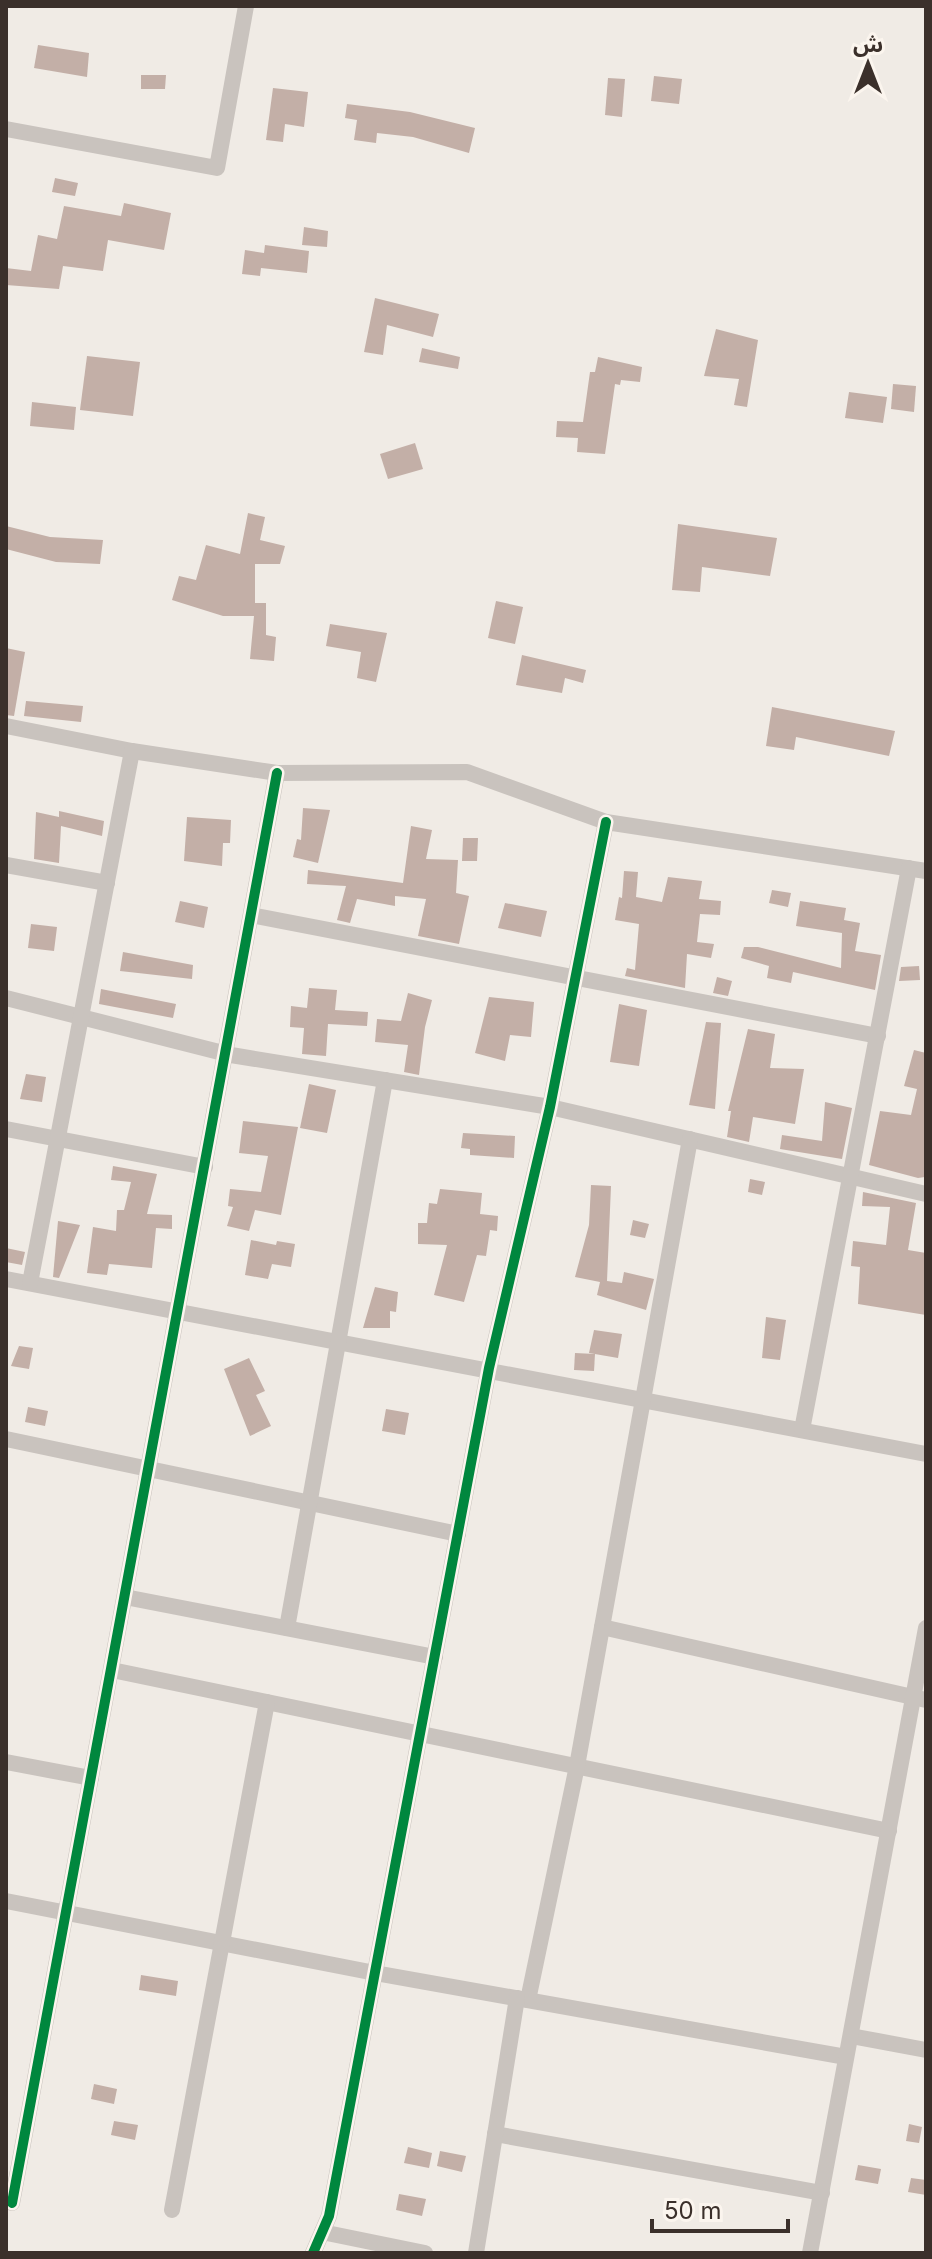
<svg xmlns="http://www.w3.org/2000/svg" width="932" height="2259" font-family="Inter,'Noto Sans Arabic',sans-serif">
<rect width="100%" height="100%" fill="#f0ebe5"/>
<g fill="#c3afa7">
<path d="M38 45 89 53 87 77 34 68Z"/>
<path d="M141 75H166L165 89H141Z"/>
<path d="M654 76 682 79 679 104 651 101Z"/>
<path d="M608 78 625 79 622 117 605 115Z"/>
<path d="M273 88 308 92 304 127 285 124 283 142 266 140Z"/>
<path d="M347 104 410 112 475 128 469 153 413 137 377 133 376 143 354 140 357 120 345 118Z"/>
<path d="M55 178 78 183 75 196 52 192Z"/>
<path d="M124 203 171 213 164 250 108 240 103 271 63 266 59 289 6 285V268L31 271 38 235 57 239 64 206 121 216Z"/>
<path d="M304 227 328 231 327 247 302 245Z"/>
<path d="M265 245 309 251 307 273 261 268 260 276 242 274 245 250 264 253Z"/>
<path d="M375 298 439 314 433 337 387 325 383 355 364 352Z"/>
<path d="M716 329 758 340 747 407 734 405 739 379 704 376Z"/>
<path d="M422 348 460 357 458 369 419 362Z"/>
<path d="M87 356 140 362 133 416 80 410Z"/>
<path d="M598 357 642 367 640 382 621 380 620 385 615 384 605 454 577 452 578 438 556 437 557 421 583 422 590 372H595Z"/>
<path d="M893 384 916 386 914 412 891 409Z"/>
<path d="M849 392 887 397 883 423 845 418Z"/>
<path d="M32 402 76 407 74 430 30 426Z"/>
<path d="M415 443 423 469 388 479 380 454Z"/>
<path d="M248 513 265 517 260 540 285 546 280 564H255V603H266V635L276 637 274 661 250 659 254 616H223L172 600 179 576 196 580 206 545 240 554Z"/>
<path d="M678 524 777 538 770 576 702 567 700 592 672 590Z"/>
<path d="M6 526 50 537 103 540 100 564 56 562 6 549Z"/>
<path d="M496 601 523 607 515 644 488 638Z"/>
<path d="M330 624 387 633 376 682 357 678 361 652 326 646Z"/>
<path d="M6 648 25 652 14 716 6 715Z"/>
<path d="M522 655 586 670 583 683 565 678 562 693 516 685Z"/>
<path d="M26 701 83 706 81 722 24 716Z"/>
<path d="M772 707 895 731 889 756 796 737 794 750 766 746Z"/>
<path d="M303 808 330 810 318 863 293 857 297 839 301 840Z"/>
<path d="M59 811 104 821 102 836 61 826 59 863 34 859 36 812 59 817Z"/>
<path d="M187 817 231 820 230 843H223L222 866 184 861Z"/>
<path d="M411 826 432 830 426 859 458 860 456 893 469 896 459 944 418 936 426 899 395 896V906L357 899 350 923 337 920 346 886 307 884 308 870 403 883Z"/>
<path d="M463 838H478L477 861H462Z"/>
<path d="M624 871 638 872 636 897 662 902 668 877 702 881 699 899 721 901 720 915 700 914 697 942 714 944 711 958 687 954 685 988 625 976 627 968 635 970 639 924 615 920 619 897 622 898Z"/>
<path d="M772 890 791 893 788 907 769 903Z"/>
<path d="M180 901 208 907 204 928 175 922Z"/>
<path d="M800 901 846 908 844 920 860 923 855 951 881 955 875 990 793 972 791 983 767 978 769 966 741 958 744 947H758L841 968 842 933 796 926Z"/>
<path d="M505 903 547 911 541 937 498 928Z"/>
<path d="M31 924 57 927 54 951 28 948Z"/>
<path d="M123 952 193 965 192 979 120 971Z"/>
<path d="M919 966 920 980 899 981 901 967Z"/>
<path d="M717 977 732 981 728 996 713 993Z"/>
<path d="M309 988 337 990 335 1010 368 1012 367 1026 328 1024 326 1056 302 1054 304 1028 290 1027 291 1006 307 1008Z"/>
<path d="M101 989 176 1004 173 1018 99 1004Z"/>
<path d="M408 993 432 1000 425 1027 419 1075 404 1072 408 1045 375 1042 377 1019 401 1021Z"/>
<path d="M489 997 534 1002 531 1037 510 1035 505 1061 475 1053Z"/>
<path d="M619 1004 647 1010 639 1066 610 1062Z"/>
<path d="M706 1022 721 1023 715 1109 689 1105Z"/>
<path d="M748 1029 775 1034 770 1068 804 1069 795 1124 753 1117 749 1142 727 1137 731 1111H728Z"/>
<path d="M914 1050 926 1053V1170L925 1177 918 1178 869 1165 880 1111 911 1115 917 1089 904 1086Z"/>
<path d="M26 1074 46 1077 42 1102 20 1099Z"/>
<path d="M309 1084 336 1090 327 1133 300 1128Z"/>
<path d="M825 1102 852 1108 842 1159 780 1149 782 1135 822 1141Z"/>
<path d="M243 1121 298 1127 281 1215 255 1210 249 1231 227 1226 233 1207 228 1206 230 1189 261 1192 268 1156 239 1153Z"/>
<path d="M463 1133 515 1136 514 1158 470 1155V1149L461 1148Z"/>
<path d="M113 1166 157 1174 147 1214 172 1215V1229L156 1228 152 1268 109 1264 107 1275 87 1273 93 1227 116 1231 117 1210H124L131 1182 111 1180Z"/>
<path d="M750 1179 765 1182 762 1195 748 1192Z"/>
<path d="M591 1185 611 1186 607 1281 622 1283 624 1272 654 1279 646 1310 597 1295 600 1282 575 1277 589 1225Z"/>
<path d="M440 1189 482 1193 480 1214 498 1216 497 1231 490 1230 486 1256 477 1255 464 1302 434 1295 447 1245 418 1244V1223H427L429 1203 437 1204Z"/>
<path d="M863 1192 916 1203 908 1250 926 1253V1315L858 1304 860 1267 851 1266 853 1241 886 1245 890 1207 862 1206Z"/>
<path d="M633 1220 649 1224 645 1238 630 1235Z"/>
<path d="M58 1221 80 1225 59 1278 53 1277Z"/>
<path d="M251 1240 276 1245 277 1241 295 1244 291 1267 272 1264 268 1279 245 1275Z"/>
<path d="M6 1248 25 1252 22 1265 6 1262Z"/>
<path d="M375 1287 398 1292 396 1312 390 1311V1328H363Z"/>
<path d="M766 1317 786 1320 780 1360 762 1358Z"/>
<path d="M594 1330 622 1334 618 1358 589 1353Z"/>
<path d="M19 1346 33 1348 29 1369 11 1366Z"/>
<path d="M575 1353 595 1354 594 1371 574 1370Z"/>
<path d="M249 1358 265 1391 256 1395 271 1426 250 1436 224 1369Z"/>
<path d="M28 1407 48 1411 45 1426 25 1422Z"/>
<path d="M386 1409 409 1413 405 1435 382 1431Z"/>
<path d="M141 1975 178 1981 176 1996 139 1990Z"/>
<path d="M94 2084 117 2089 114 2104 91 2099Z"/>
<path d="M114 2121 138 2125 135 2140 111 2135Z"/>
<path d="M909 2124 922 2127 919 2143 906 2141Z"/>
<path d="M408 2147 432 2153 429 2168 404 2163Z"/>
<path d="M440 2151 466 2156 462 2172 437 2166Z"/>
<path d="M858 2165 881 2169 878 2184 855 2180Z"/>
<path d="M911 2178 926 2180V2195L908 2192Z"/>
<path d="M399 2194 426 2199 422 2216 396 2210Z"/>
</g>
<g fill="none" stroke-linecap="round" stroke-linejoin="round">
<g stroke="#c9c3be" stroke-width="16">
<path d="M6 129 217 168 246 6"/>
<path d="M6 726 132 751 277 773 467 772 606 822 926 871"/>
<path d="M6 865 107 883"/>
<path d="M251 915 878 1036"/>
<path d="M6 998 231 1055 550 1107 926 1194"/>
<path d="M6 1129 205 1167"/>
<path d="M6 1279 926 1454"/>
<path d="M30 1283 132 751"/>
<path d="M802 1430 909 868"/>
<path d="M6 1439 458 1534"/>
<path d="M125 1597 435 1657"/>
<path d="M602 1627 926 1700"/>
<path d="M287 1628 385 1080"/>
<path d="M112 1670 889 1831"/>
<path d="M6 1762 91 1778"/>
<path d="M6 1901 375 1973 846 2057"/>
<path d="M528 2000 577 1766 690 1139"/>
<path d="M851 2036 926 2050"/>
<path d="M495 2134 822 2193"/>
<path d="M12 2203 277 773"/>
<path d="M172 2210 267 1702"/>
<path d="M322 2232 425 2253"/>
<path d="M313 2253 329 2216 489 1368 550 1107 606 822"/>
<path d="M476 2253 517 1998"/>
<path d="M810 2253 926 1628"/>
</g>
<g stroke="#fbf5ee" stroke-width="15">
<g id="cycleway">
<path d="M12 2203 277 773"/>
<path d="M313 2253 329 2216 489 1368 550 1107 606 822"/>
</g>
</g>
<use href="#cycleway" stroke="#00873e" stroke-width="10"/>
</g>
<rect width="932" height="2259" fill="none" stroke="#3b302b" stroke-width="16"/>
<g transform="translate(868 64)" stroke="#fbf5ee" stroke-width="6" paint-order="stroke">
<path d="M0-6L14 30L0 20L-14 30Z" fill="#3b302b"/>
<text y="-12" font-size="22" font-weight="bold" text-anchor="middle" fill="#3b302b">ش</text>
</g>
<path d="M652 2219v12h136v-12" fill="none" stroke="#3b302b" stroke-width="4"/>
<text x="664" y="2219" font-size="24" fill="#3b302b" stroke="#fbf5ee" stroke-width="6" paint-order="stroke">50 m</text>
</svg>
